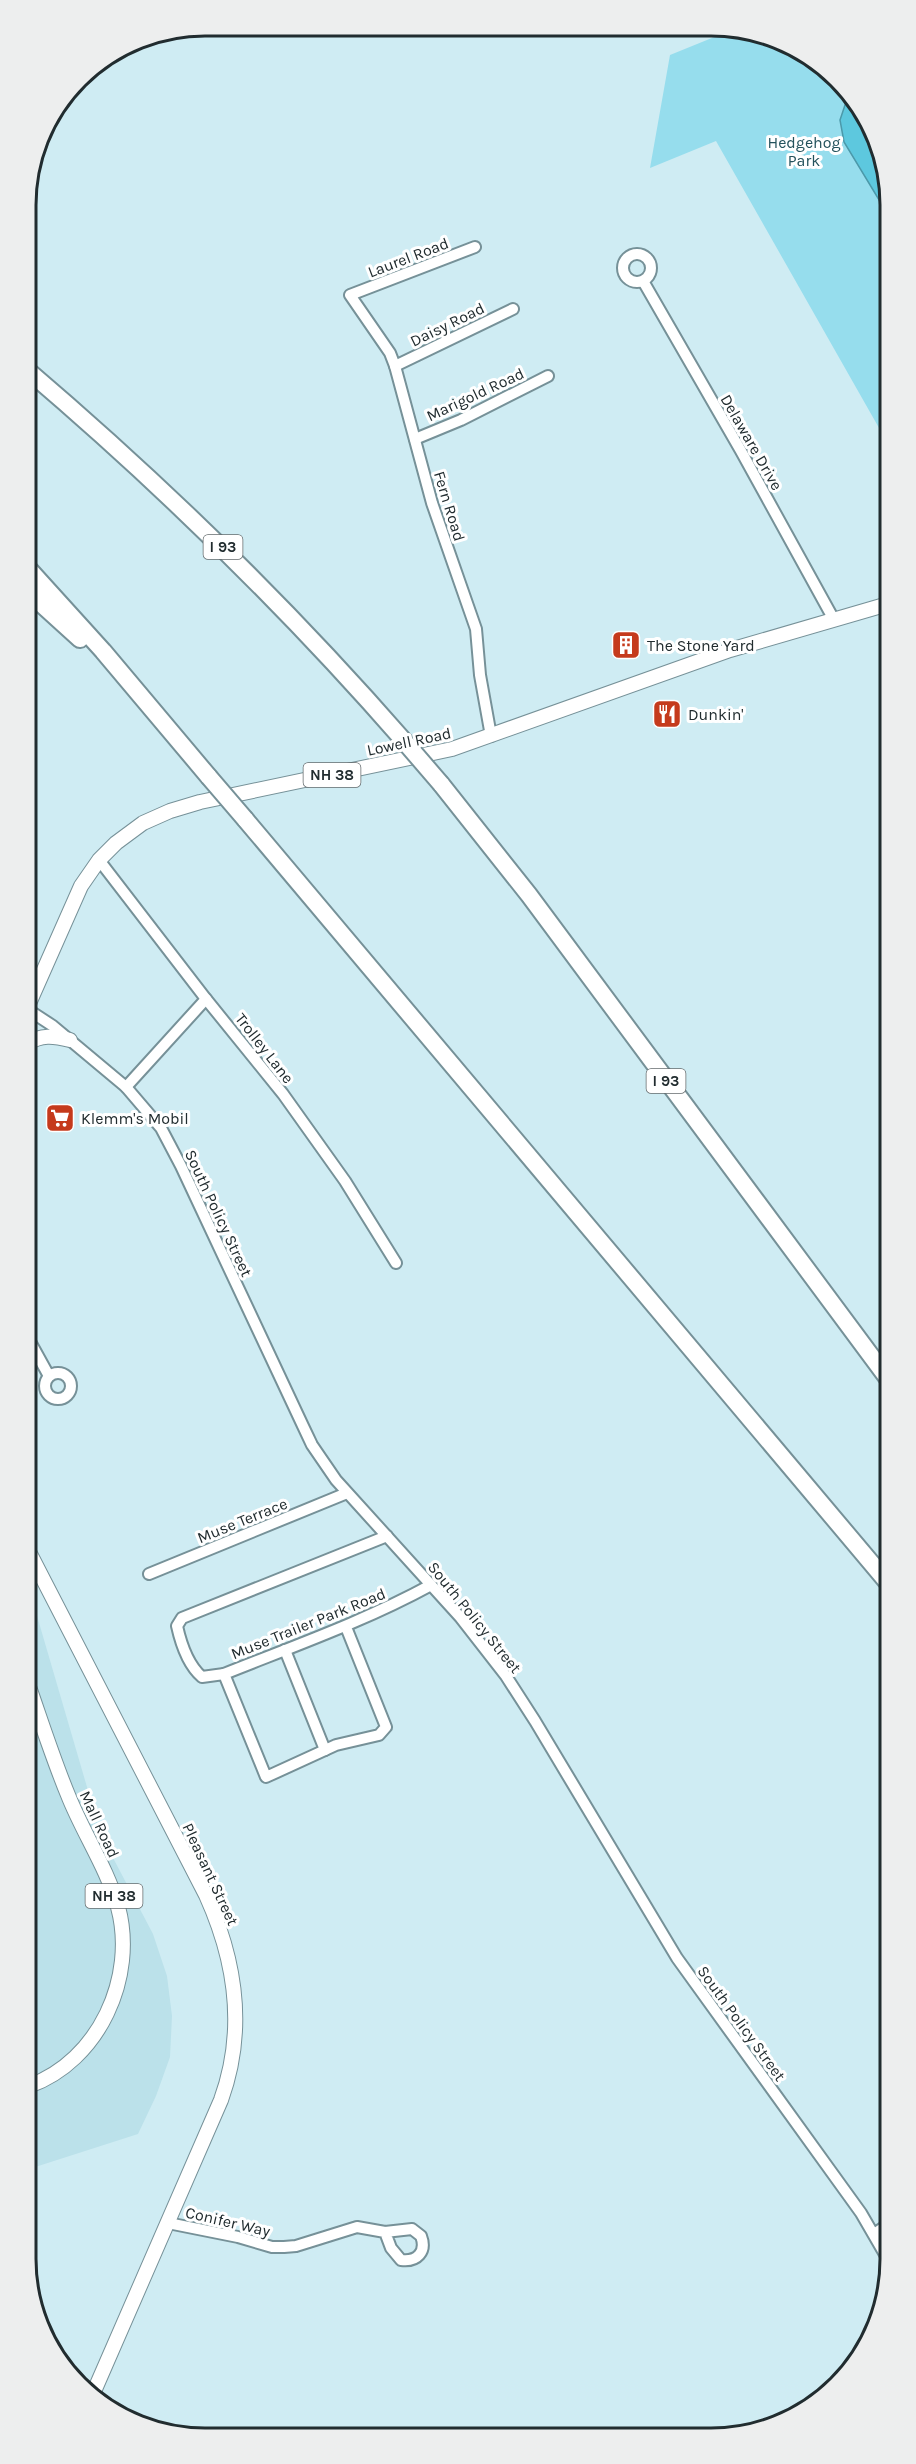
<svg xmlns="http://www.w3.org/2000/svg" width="916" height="2464" font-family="Karla,sans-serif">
<rect width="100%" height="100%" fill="#cfecf3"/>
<path fill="#bbe1ea" d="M28 1585 101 1835 153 1934 167 1976 172 2016 170 2057 156 2096 138 2134 29 2169Z"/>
<path fill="#96dded" d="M734 29H747L791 44 838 78 867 115 887 169V442L716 141 650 168 670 55Z"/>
<path fill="#5dc8de" stroke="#4b99aa" stroke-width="1.5" d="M849 93 867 115 887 169V213L844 142 840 120Z"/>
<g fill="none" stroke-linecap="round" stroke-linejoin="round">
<g stroke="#769198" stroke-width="14">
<g id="minor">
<path d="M475 247 350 295 390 353 395 366 432 503 476 629 480 675 491 736"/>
<circle cx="637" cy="268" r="14"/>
<path d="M643 281 741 451 833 618"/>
<path d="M395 366 513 309"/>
<path d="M415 439 461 420 548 376"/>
<path d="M99 860 206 999 283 1094 345 1181 396 1263"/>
<path d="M27 1009 53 1026 126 1087 161 1128 181 1166 303 1426 312 1445 336 1480 460 1617 506 1676 535 1721 677 1958 861 2213 890 2263"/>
<path d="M126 1087 206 999"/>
<path d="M28 1338 49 1376"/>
<circle cx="58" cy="1386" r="13"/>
<path d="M149 1574 347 1493"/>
<path d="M346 1627 386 1727 379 1735 336 1745 266 1777 224 1674C294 1646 365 1621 431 1585"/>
<path d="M285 1650 325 1750"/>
<path d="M224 1674 202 1677C188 1665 181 1644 177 1626L182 1618 387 1536"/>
<path d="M168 2223 238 2237 272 2247H284L296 2246 357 2227 385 2232 412 2229 421 2236C427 2252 417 2262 401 2260L391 2248 385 2232"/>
<path d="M874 2234 890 2223"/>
</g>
</g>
<g stroke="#769198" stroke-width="16">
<g id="major">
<path d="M27 1008 81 886 99 860 116 843 143 823 170 811 200 802 452 749 730 650 888 604"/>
<path d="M27 1044C41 1034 54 1036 70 1040"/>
<path d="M28 1550 206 1895C236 1961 246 2031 221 2100L92 2396"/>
<path d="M28 1684C41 1721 53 1759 68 1795 83 1833 107 1868 118 1907 137 1977 99 2061 29 2086"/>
</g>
</g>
<g stroke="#769198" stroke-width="20">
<g id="highway">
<path d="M26 369C161 484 287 607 404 741"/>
<path d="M26 566 103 651 209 777"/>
<path d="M26 590 80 639"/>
<path d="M441 784 529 895 889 1380"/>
<path d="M245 819 889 1584"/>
</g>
</g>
<use href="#minor" stroke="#fff" stroke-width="10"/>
<use href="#major" stroke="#fff" stroke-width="14"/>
<use href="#highway" stroke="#fff" stroke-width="16"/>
<g stroke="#769198" stroke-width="20" stroke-linecap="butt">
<g id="highway-bridge">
<path d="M404 741 441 784"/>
<path d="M209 777 245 819"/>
</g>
</g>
<use href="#highway-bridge" stroke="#fff" stroke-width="16"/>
</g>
<defs>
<g id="building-square" transform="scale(1.5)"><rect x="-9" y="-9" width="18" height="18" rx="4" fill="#c53a1c" stroke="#fff"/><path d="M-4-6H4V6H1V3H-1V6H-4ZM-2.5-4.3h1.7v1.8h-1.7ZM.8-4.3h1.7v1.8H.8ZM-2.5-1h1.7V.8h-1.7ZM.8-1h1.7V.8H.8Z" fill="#fff"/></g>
<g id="restaurant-square" transform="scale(1.5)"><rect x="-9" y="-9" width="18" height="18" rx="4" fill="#c53a1c" stroke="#fff"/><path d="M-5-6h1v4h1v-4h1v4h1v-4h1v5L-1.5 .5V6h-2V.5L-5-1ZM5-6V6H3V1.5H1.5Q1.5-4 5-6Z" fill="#fff"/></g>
<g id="supermarket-square" transform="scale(1.5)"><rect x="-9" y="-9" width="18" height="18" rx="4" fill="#c53a1c" stroke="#fff"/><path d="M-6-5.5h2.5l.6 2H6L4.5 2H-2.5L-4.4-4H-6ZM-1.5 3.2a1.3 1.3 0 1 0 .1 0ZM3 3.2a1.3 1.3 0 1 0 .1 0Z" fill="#fff"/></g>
</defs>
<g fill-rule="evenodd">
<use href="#building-square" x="626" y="645"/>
<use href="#restaurant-square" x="667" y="714"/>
<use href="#supermarket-square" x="60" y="1118"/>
</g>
<g text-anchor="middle" stroke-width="6" stroke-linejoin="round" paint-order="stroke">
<g fill="#fff" stroke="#646b6d" stroke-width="1.5">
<rect x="203.5" y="535" width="39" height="24" rx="4.5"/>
<rect x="303.5" y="763" width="57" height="24" rx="4.5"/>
<rect x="646.5" y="1069" width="39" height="24" rx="4.5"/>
<rect x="85.5" y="1884" width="57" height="24" rx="4.5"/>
</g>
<g font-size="15" font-weight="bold" fill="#212c2f">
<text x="223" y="552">I 93</text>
<text x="332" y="780">NH 38</text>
<text x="666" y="1086">I 93</text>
<text x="114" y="1901">NH 38</text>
</g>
<g font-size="16" fill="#24525c" stroke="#fff">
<text x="804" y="148">Hedgehog<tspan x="804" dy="18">Park</tspan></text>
</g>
<g font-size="16" fill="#212c2f" stroke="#fff">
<text transform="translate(408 257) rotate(-21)" y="6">Laurel Road</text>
<text transform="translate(447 324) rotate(-26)" y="6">Daisy Road</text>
<text transform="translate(475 394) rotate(-25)" y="6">Marigold Road</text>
<text transform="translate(752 442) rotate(60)" y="6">Delaware Drive</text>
<text transform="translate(450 506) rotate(73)" y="6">Fern Road</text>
<text transform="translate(409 741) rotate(-12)" y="6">Lowell Road</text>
<text transform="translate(265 1048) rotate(52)" y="6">Trolley Lane</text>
<text transform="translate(219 1213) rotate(65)" y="6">South Policy Street</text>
<text transform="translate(242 1520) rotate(-22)" y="6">Muse Terrace</text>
<text transform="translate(475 1617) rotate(51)" y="6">South Policy Street</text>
<text transform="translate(308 1623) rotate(-22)" y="6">Muse Trailer Park Road</text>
<text transform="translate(100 1824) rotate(65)" y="6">Mall Road</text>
<text transform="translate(211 1874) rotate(65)" y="6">Pleasant Street</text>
<text transform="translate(742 2023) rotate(54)" y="6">South Policy Street</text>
<text transform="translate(228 2221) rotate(13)" y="6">Conifer Way</text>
</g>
<g font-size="16" fill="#212c2f" stroke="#fff" text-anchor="start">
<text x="647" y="651">The Stone Yard</text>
<text x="688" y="720">Dunkin'</text>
<text x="81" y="1124">Klemm's Mobil</text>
</g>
</g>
<path d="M0 0H916V2464H0ZM205 36H711A169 169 0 0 1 880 205V2259A169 169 0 0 1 711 2428H205A169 169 0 0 1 36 2259V205A169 169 0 0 1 205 36Z" fill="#edeeee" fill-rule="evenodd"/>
<path fill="none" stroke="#212c2f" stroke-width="3" d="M205 36H711A169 169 0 0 1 880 205V2259A169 169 0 0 1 711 2428H205A169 169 0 0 1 36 2259V205A169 169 0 0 1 205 36Z"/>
</svg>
